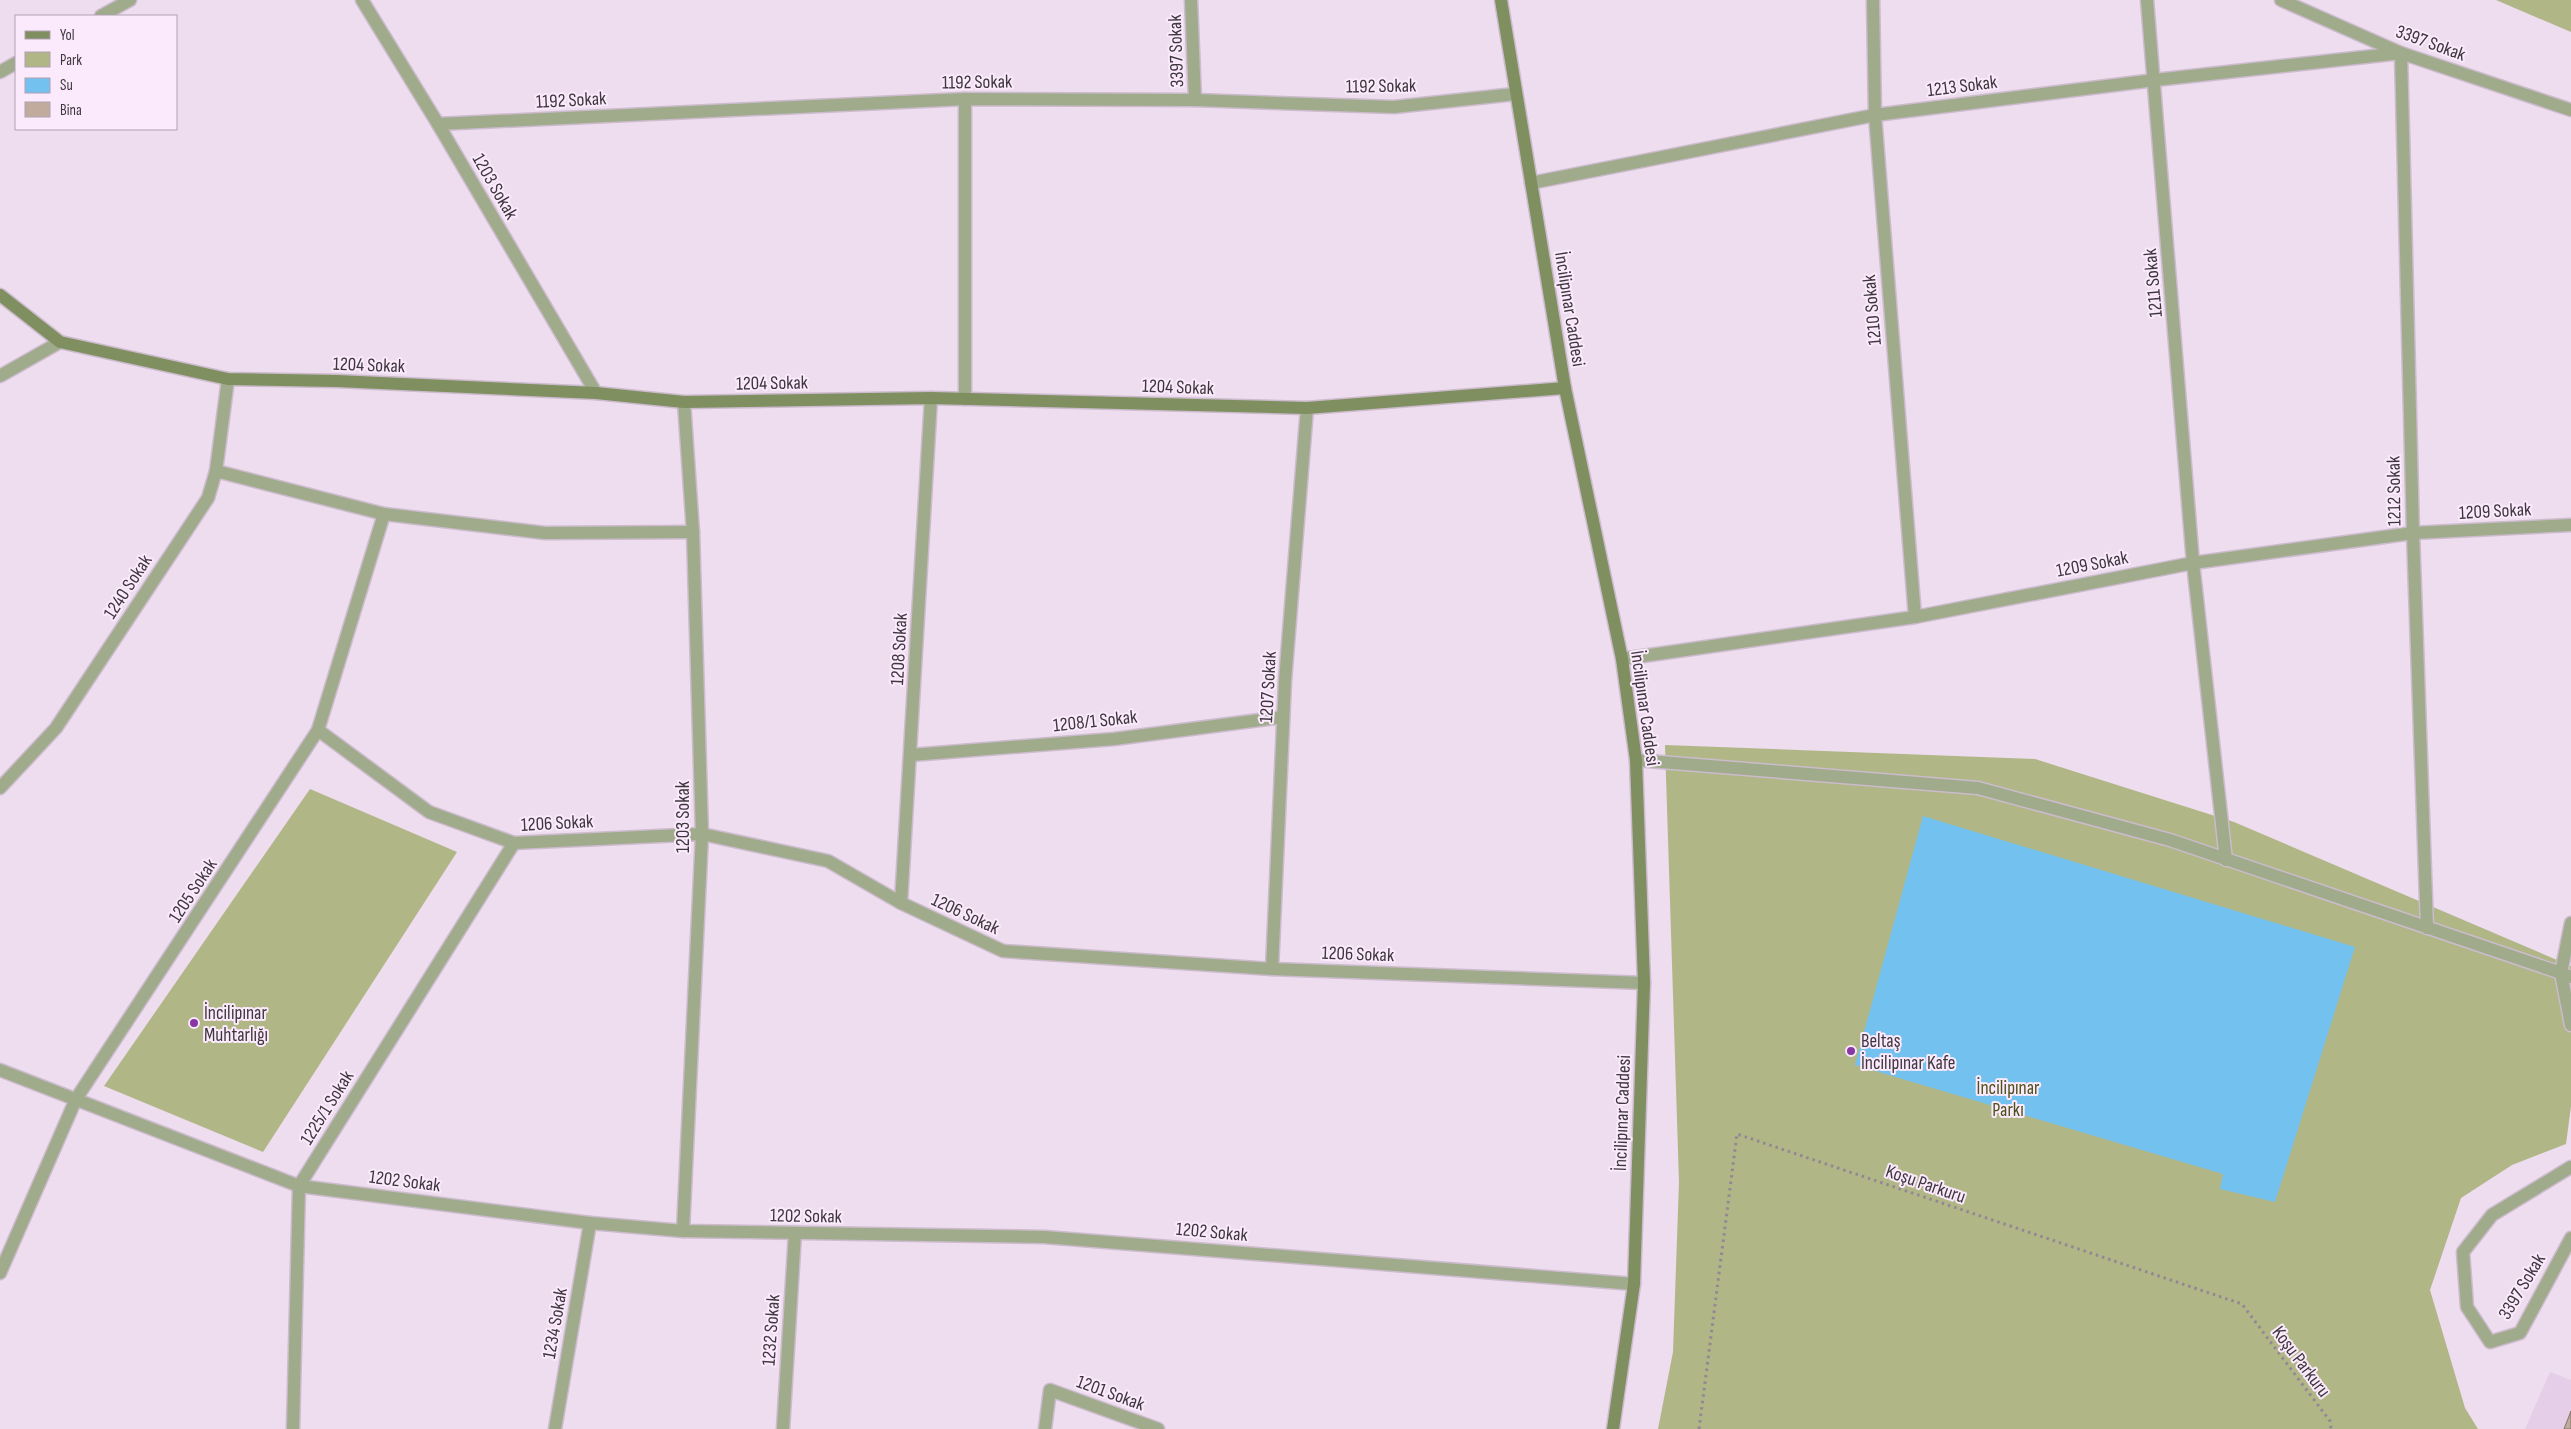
<svg xmlns="http://www.w3.org/2000/svg" width="2571" height="1429" font-family="'Sofia Sans Condensed',sans-serif">
<rect width="100%" height="100%" fill="#eedcef"/>
<path fill="#e5cee7" d="M2550 1372 2571 1380V1429H2525Z"/>
<g fill="#b0b686">
<path d="M2496 0H2571V32Z"/>
<path d="M1665 745 2035 759 2234 822 2571 966V1106L2566 1144 2512 1165 2461 1198 2430 1290 2465 1408 2478 1429H1658L1673 1352 1679 1182Z"/>
<path d="M310 789 457 852 263 1152 104 1086Z"/>
</g>
<path fill="#73c1ef" d="M1923 816 2355 947 2275 1202 2220 1189 2223 1174 1855 1065Z"/>
<path fill="#c0ab9d" stroke="#857264" d="M2571 1411V1429H2564Z"/>
<g fill="none" stroke-linecap="round" stroke-linejoin="round">
<g stroke="#cbbbcc" stroke-width="15">
<path id="lane" d="M2561 973 2571 977"/>
</g>
<g stroke="#cbbbcc" stroke-width="15">
<g id="street">
<path d="M362 0 438 124 596 393"/>
<path d="M1191 0 1195 100"/>
<path d="M1873 0 1875 115 1915 617"/>
<path d="M2147 0 2193 563 2226 860"/>
<path d="M2281 0 2401 53 2571 110"/>
<path d="M101 16 130 0"/>
<path d="M0 72 16 63"/>
<path d="M965 99V399"/>
<path d="M438 124 965 99 1195 100 1394 107 1515 94"/>
<path d="M1531 183 1875 115 2155 80 2401 53 2413 533 2427 928"/>
<path d="M0 376 60 342"/>
<path d="M216 471 384 514 545 533 693 532"/>
<path d="M1622 659 1915 617 2193 563 2413 533 2571 525"/>
<path d="M318 730 429 812 514 843 702 834 828 861 901 903 1003 951 1272 969 1644 983"/>
<path d="M911 755 1114 739 1283 717"/>
<path d="M1636 760 1978 788 2170 840 2561 973"/>
<path d="M0 788 56 728 208 498 216 471 228 379"/>
<path d="M901 903 931 398"/>
<path d="M2571 923 2561 973 2571 1025"/>
<path d="M1272 969 1285 681 1307 408"/>
<path d="M0 1070 299 1186 590 1223 683 1231 1044 1237 1634 1284"/>
<path d="M2571 1167 2492 1215 2463 1252 2467 1307 2490 1342 2520 1333 2571 1238"/>
<path d="M683 1231 702 834 693 532 684 402"/>
<path d="M0 1273 76 1099 318 730 384 514"/>
<path d="M293 1429 299 1186 514 843"/>
<path d="M555 1429 590 1223"/>
<path d="M783 1429 795 1233"/>
<path d="M1045 1429 1050 1390 1158 1429"/>
</g>
</g>
<g stroke="#cbbbcc" stroke-width="15">
<g id="secondary">
<path d="M1501 0 1565 388 1622 659 1636 760 1644 983 1634 1284 1613 1429"/>
<path d="M0 295 60 342 228 379 337 381 596 393 684 402 931 398 1307 408 1565 388"/>
</g>
</g>
<path stroke="#948794" stroke-width="3" stroke-dasharray="2.5 4" stroke-linecap="butt" d="M1699 1429 1737 1134 2242 1304 2330 1421 2331 1429"/>
<use href="#lane" stroke="#9fab8b" stroke-width="12"/>
<use href="#street" stroke="#9fab8b" stroke-width="12"/>
<use href="#secondary" stroke="#7f8f60" stroke-width="12"/>
</g>
<g fill="#8a37a6" stroke="#fbe9fc" stroke-width="2">
<circle cx="194" cy="1023" r="5"/>
<circle cx="1851" cy="1051" r="5"/>
</g>
<g text-anchor="middle" stroke-width="4" stroke-linejoin="round" paint-order="stroke">
<g font-size="19" fill="#3e373e" stroke="#fbe9fc">
<text transform="translate(2431 42) rotate(20)" y="7">3397 Sokak</text>
<text transform="translate(1175 51) rotate(-92)" y="7">3397 Sokak</text>
<text transform="translate(977 81) rotate(-1)" y="7">1192 Sokak</text>
<text transform="translate(1381 85) rotate(-1)" y="7">1192 Sokak</text>
<text transform="translate(1962 85) rotate(-7)" y="7">1213 Sokak</text>
<text transform="translate(571 99) rotate(-3)" y="7">1192 Sokak</text>
<text transform="translate(496 186) rotate(60)" y="7">1203 Sokak</text>
<text transform="translate(2152 283) rotate(-95)" y="7">1211 Sokak</text>
<text transform="translate(1571 309) rotate(81)" y="7">İncilipınar Caddesi</text>
<text transform="translate(1871 310) rotate(-95)" y="7">1210 Sokak</text>
<text transform="translate(369 364) rotate(2)" y="7">1204 Sokak</text>
<text transform="translate(772 382) rotate(-1)" y="7">1204 Sokak</text>
<text transform="translate(1178 386) rotate(2)" y="7">1204 Sokak</text>
<text transform="translate(2393 491) rotate(-91)" y="7">1212 Sokak</text>
<text transform="translate(2495 510) rotate(-3)" y="7">1209 Sokak</text>
<text transform="translate(2092 563) rotate(-11)" y="7">1209 Sokak</text>
<text transform="translate(127 586) rotate(-57)" y="7">1240 Sokak</text>
<text transform="translate(898 649) rotate(-87)" y="7">1208 Sokak</text>
<text transform="translate(1267 687) rotate(-87)" y="7">1207 Sokak</text>
<text transform="translate(1646 708) rotate(82)" y="7">İncilipınar Caddesi</text>
<text transform="translate(1095 720) rotate(-6)" y="7">1208/1 Sokak</text>
<text transform="translate(682 817) rotate(-90)" y="7">1203 Sokak</text>
<text transform="translate(557 822) rotate(-3)" y="7">1206 Sokak</text>
<text transform="translate(192 890) rotate(-57)" y="7">1205 Sokak</text>
<text transform="translate(966 913) rotate(25)" y="7">1206 Sokak</text>
<text transform="translate(1358 953) rotate(2)" y="7">1206 Sokak</text>
<text transform="translate(326 1107) rotate(-58)" y="7">1225/1 Sokak</text>
<text transform="translate(1621 1113) rotate(-88)" y="7">İncilipınar Caddesi</text>
<text transform="translate(405 1180) rotate(7)" y="7">1202 Sokak</text>
<text transform="translate(1926 1183) rotate(19)" y="7">Koşu Parkuru</text>
<text transform="translate(806 1215) rotate(1)" y="7">1202 Sokak</text>
<text transform="translate(1212 1231) rotate(5)" y="7">1202 Sokak</text>
<text transform="translate(2521 1286) rotate(-59)" y="7">3397 Sokak</text>
<text transform="translate(554 1323) rotate(-80)" y="7">1234 Sokak</text>
<text transform="translate(770 1330) rotate(-86)" y="7">1232 Sokak</text>
<text transform="translate(2302 1361) rotate(53)" y="7">Koşu Parkuru</text>
<text transform="translate(1111 1392) rotate(20)" y="7">1201 Sokak</text>
</g>
<g font-size="19" fill="#3e373e" stroke="#fbe9fc" text-anchor="start">
<text x="204" y="1019">İncilipınar<tspan x="204" dy="22">Muhtarlığı</tspan></text>
<text x="1861" y="1047">Beltaş<tspan x="1861" dy="22">İncilipınar Kafe</tspan></text>
</g>
<g font-size="19" fill="#4b5117" stroke="#fbe9fc">
<text x="2008" y="1094">İncilipınar<tspan x="2008" dy="22">Parkı</tspan></text>
</g>
</g>
<rect x="15" y="15" width="162" height="115" fill="#fbe9fc" stroke="#afa2b0"/>
<rect x="25" y="31" width="25" height="8" fill="#7f8f60" stroke="#afa2b0"/>
<text x="60" y="40" font-size="15" fill="#3e373e">Yol</text>
<rect x="25" y="52" width="25" height="15" fill="#b0b686" stroke="#afa2b0"/>
<text x="60" y="65" font-size="15" fill="#3e373e">Park</text>
<rect x="25" y="78" width="25" height="15" fill="#73c1ef" stroke="#afa2b0"/>
<text x="60" y="90" font-size="15" fill="#3e373e">Su</text>
<rect x="25" y="102" width="25" height="15" fill="#c0ab9d" stroke="#afa2b0"/>
<text x="60" y="115" font-size="15" fill="#3e373e">Bina</text>
</svg>
